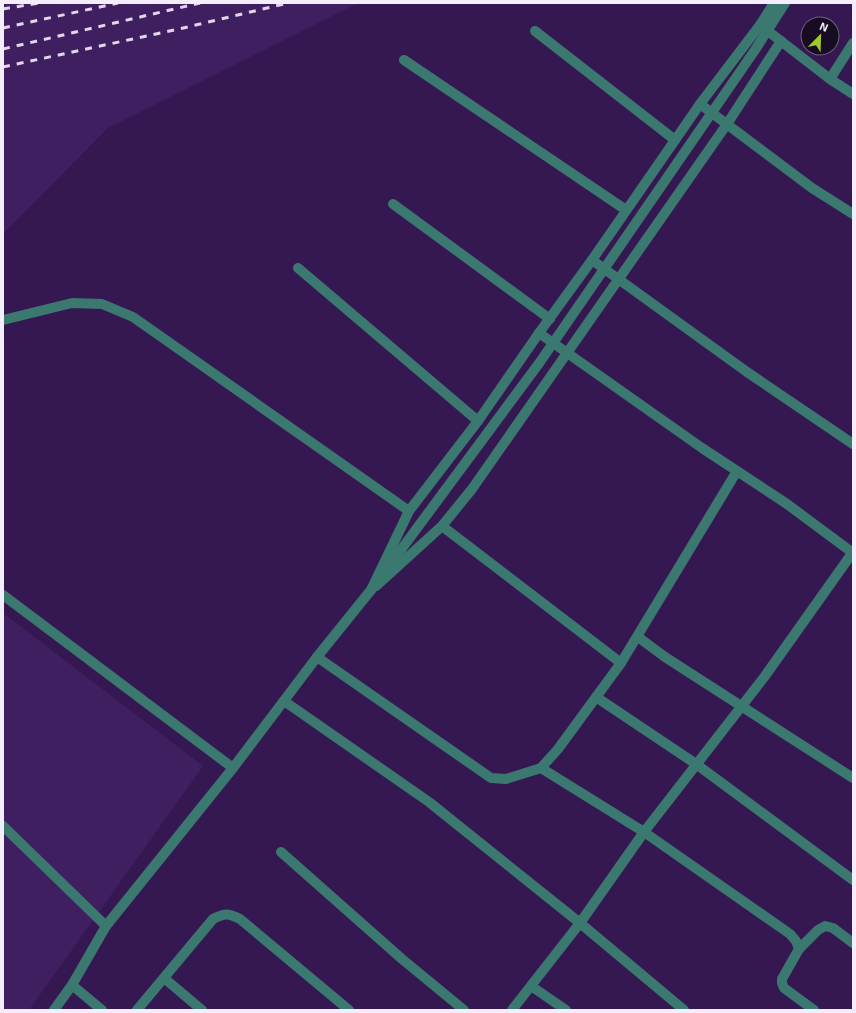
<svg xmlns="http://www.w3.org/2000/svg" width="856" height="1013" font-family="'Exo 2',sans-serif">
<rect width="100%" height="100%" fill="#351852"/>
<g fill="#3f1f60">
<path d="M3 3H358L108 128 3 234Z"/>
<path d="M3 613 203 766 29 1010H3Z"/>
</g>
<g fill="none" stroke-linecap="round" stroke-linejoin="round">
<g stroke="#3b786f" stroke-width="10">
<path d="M760 25 830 79 853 94"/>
<path d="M535 31 675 140"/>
<path d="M404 60 626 210"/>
<path d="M830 79 853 43"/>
<path d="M700 104 812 188 853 214"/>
<path d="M393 204 550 319"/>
<path d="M592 260 747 372 853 444"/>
<path d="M298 268 478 421"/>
<path d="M3 320 72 303 102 304 133 317 409 511"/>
<path d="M539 333 702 448 787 504 853 553"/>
<path d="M442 526 621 663"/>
<path d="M386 570 443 493"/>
<path d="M376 586 442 526 472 489 727 124 781 41"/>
<path d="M371 590 409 511 478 421 539 333 592 260 700 104 760 25 774 3"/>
<path d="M3 595 233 768"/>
<path d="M638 637 665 657 853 778"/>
<path d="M317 657 491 778 506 779 541 768 558 749 621 663 737 471"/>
<path d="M596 697 696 764 853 880"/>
<path d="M284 701 429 802 580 923 684 1010"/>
<path d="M541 768 644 832 790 934 796 941 799 949 782 979V983L784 988 814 1010"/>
<path d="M3 826 106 926"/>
<path d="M281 852 402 959 464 1010"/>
<path d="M799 949 818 930 825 926 833 928 853 943"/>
<path d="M164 978 202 1010"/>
<path d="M72 985 102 1010"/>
<path d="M531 986 566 1010"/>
<path d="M54 1010 72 985 106 926 233 768 317 657 375 585"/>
<path d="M137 1010 213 919C225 913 228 913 240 919L349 1010"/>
<path d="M512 1010 580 923 644 832 765 676 853 552"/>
</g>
<g stroke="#e0d7eb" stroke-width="3" stroke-dasharray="7 7" stroke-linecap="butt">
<path d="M3 9 39 3"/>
<path d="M3 28 118 3"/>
<path d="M3 49 200 3"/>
<path d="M3 67 179 29 288 3"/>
</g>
<path stroke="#3b786f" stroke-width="10" d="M443 493 540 362 755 50 785 3"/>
</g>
<rect width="856" height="1013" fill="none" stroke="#f3edfc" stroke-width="8"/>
<g transform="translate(820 36) rotate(23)"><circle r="19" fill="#180c25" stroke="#70667b"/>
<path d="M0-3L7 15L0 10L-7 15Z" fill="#a0c92b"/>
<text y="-6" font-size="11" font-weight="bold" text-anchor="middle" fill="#f3edfc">N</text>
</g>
</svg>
